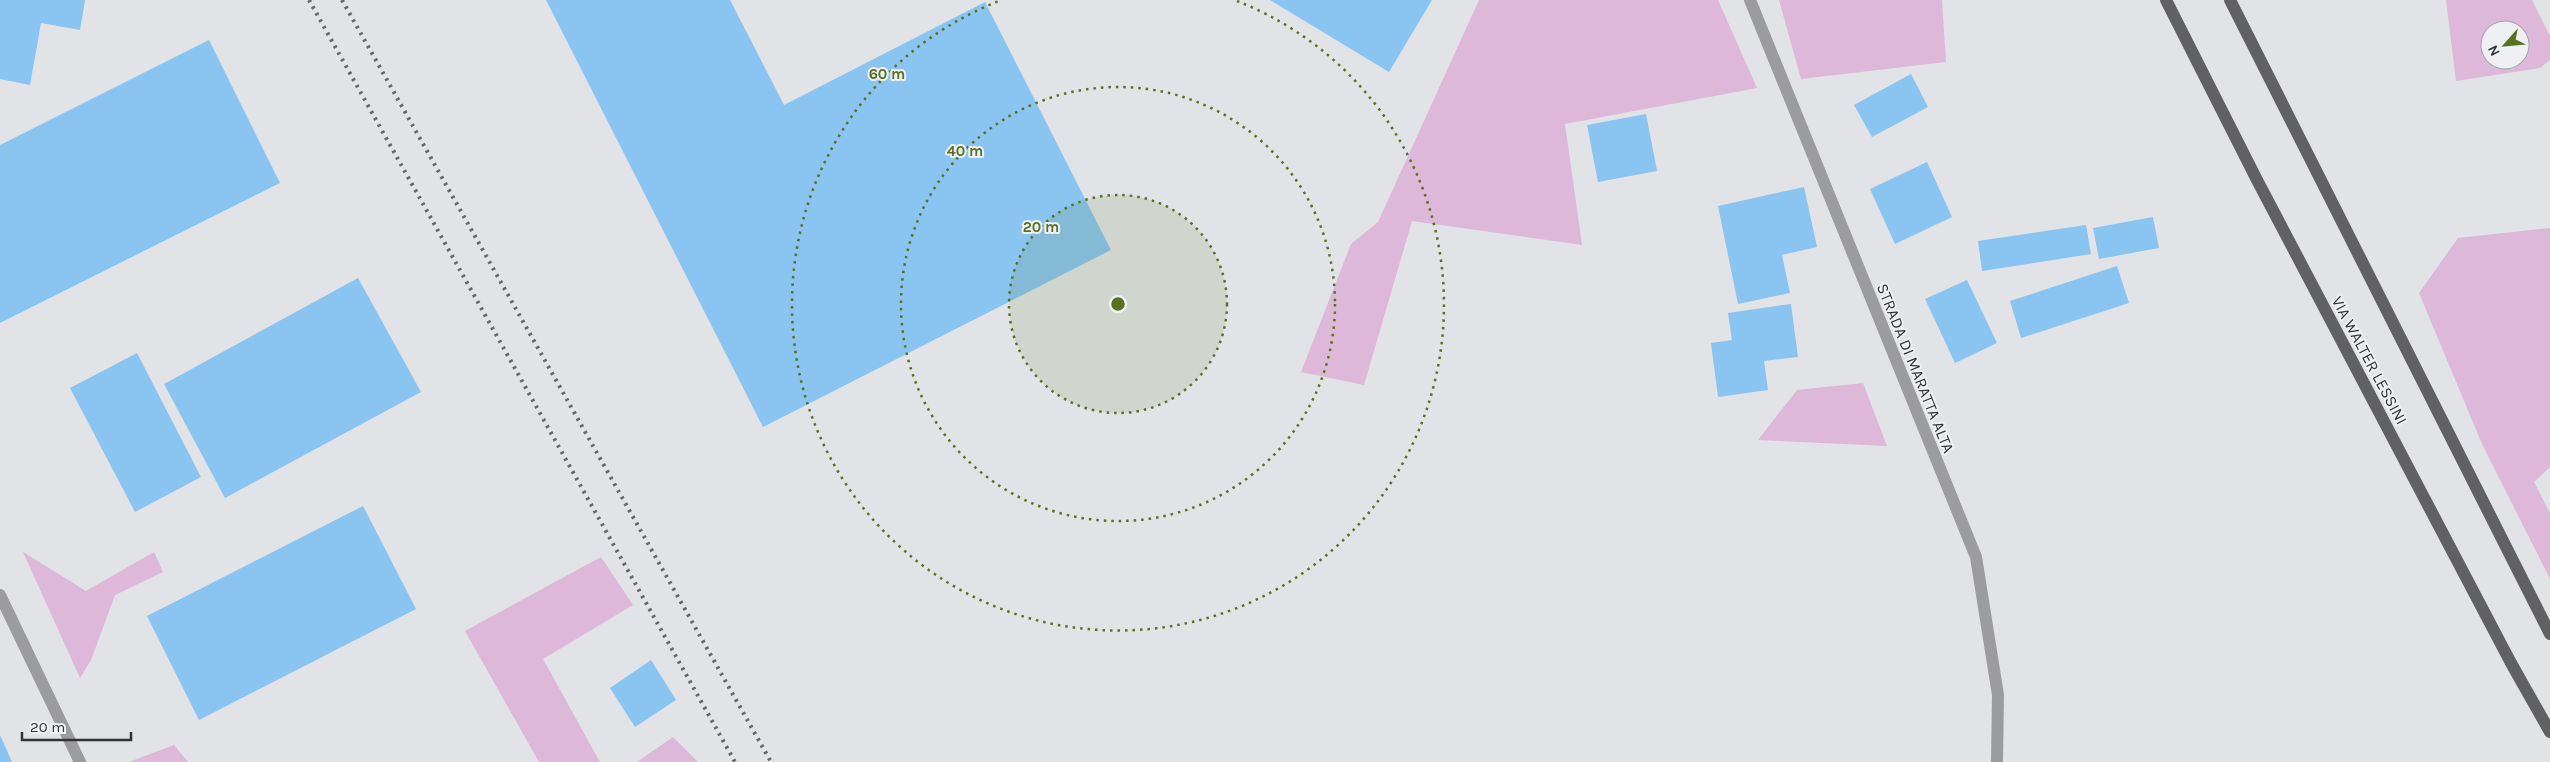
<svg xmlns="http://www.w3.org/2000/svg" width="2550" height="762" font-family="Karla,sans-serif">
<rect width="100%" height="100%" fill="#e1e3e6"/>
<g fill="#ddb8d9" fill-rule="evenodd">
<path d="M1479 0H1718L1757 88 1565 124 1582 245 1412 221 1364 385 1301 372 1351 244 1378 222Z"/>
<path d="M1779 0H1942L1946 62 1801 79Z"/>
<path d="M2446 0H2532L2550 36V60L2540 68 2456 81ZM2490 30H2520V60H2490Z"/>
<path d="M2550 228V467L2534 482 2550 513V579L2482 444 2419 293 2458 238Z"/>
<path d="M1863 383 1887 446 1758 440 1797 390Z"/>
<path d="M23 552 86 591 154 552 163 572 115 595 91 660 80 678Z"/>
<path d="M601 557 633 605 543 659 600 762H539L465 631Z"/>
<path d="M673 737 698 762H637Z"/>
<path d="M174 745 188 762H129Z"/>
</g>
<g fill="#8ac4f0">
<path d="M0 0H85L80 30 41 23 30 85 0 79Z"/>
<path d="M546 0H730L784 105 985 2 1111 250 763 427Z"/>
<path d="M1270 0H1432L1389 72Z"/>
<path d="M209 40 280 183 0 323V145Z"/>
<path d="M1911 74 1928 107 1872 137 1854 105Z"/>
<path d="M1646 114 1657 171 1598 182 1587 125Z"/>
<path d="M1927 162 1952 217 1895 244 1870 189Z"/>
<path d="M1804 187 1817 247 1782 255 1790 293 1738 304 1718 206Z"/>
<path d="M2153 217 2159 248 2099 259 2093 228Z"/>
<path d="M2086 225 2091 254 1982 271 1978 241Z"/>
<path d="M2117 266 2129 303 2021 338 2010 301Z"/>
<path d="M358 278 421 392 225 498 164 384Z"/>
<path d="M1967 280 1997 343 1955 363 1925 299Z"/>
<path d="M1791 304 1798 357 1764 361 1768 390 1718 397 1711 343 1732 340 1728 313Z"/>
<path d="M137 353 201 477 135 512 70 388Z"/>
<path d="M363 506 416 609 199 720 147 616Z"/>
<path d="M651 660 676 700 635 727 610 688Z"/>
<path d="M0 735 12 762H0Z"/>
</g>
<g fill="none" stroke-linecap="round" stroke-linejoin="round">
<g stroke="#9c9b9d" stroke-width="12">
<path d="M1750 0 1976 557 1998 695 1997 762"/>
<path d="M0 595 80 762"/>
</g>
<g stroke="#616063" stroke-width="12">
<path d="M2166 0 2257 180 2511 663 2550 732"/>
<path d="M2230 0 2550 634"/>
</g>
<g stroke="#666769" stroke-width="4" stroke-dasharray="2.5 5" stroke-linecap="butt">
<path d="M309 0 735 762"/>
<path d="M342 0 771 762"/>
</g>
</g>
<circle cx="1118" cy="304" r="109" fill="#597020" fill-opacity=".12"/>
<g fill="none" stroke="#597020" stroke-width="2.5" stroke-dasharray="2.5 5">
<circle cx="1118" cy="304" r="109"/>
<circle cx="1118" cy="304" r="217"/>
<path d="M1237 1A326 326 0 1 1 999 1"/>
</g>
<g text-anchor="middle" stroke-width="4" stroke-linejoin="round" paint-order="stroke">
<g font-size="16" fill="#333335" stroke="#eef0f4">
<text transform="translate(2370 360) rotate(62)" y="6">VIA WALTER LESSINI</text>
<text transform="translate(1916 368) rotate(68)" y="6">STRADA DI MARATTA ALTA</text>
</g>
</g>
<circle cx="1118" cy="304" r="8" fill="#597020" stroke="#eef0f4" stroke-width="2.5"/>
<g font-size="15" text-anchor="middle" font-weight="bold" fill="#597020" stroke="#eef0f4" stroke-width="4" stroke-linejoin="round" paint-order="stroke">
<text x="887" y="79">60 m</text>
<text x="965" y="156">40 m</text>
<text x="1041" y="232">20 m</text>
</g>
<g transform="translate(2505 45) rotate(243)"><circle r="24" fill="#eef0f4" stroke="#a3a4a8"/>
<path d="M0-4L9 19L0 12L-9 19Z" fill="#597020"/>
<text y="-8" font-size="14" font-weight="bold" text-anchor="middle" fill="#333335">N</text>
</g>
<path d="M22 732v8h109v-8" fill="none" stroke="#333335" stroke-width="2.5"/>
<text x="30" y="732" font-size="15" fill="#333335" stroke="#eef0f4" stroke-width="4" paint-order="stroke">20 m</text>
</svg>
